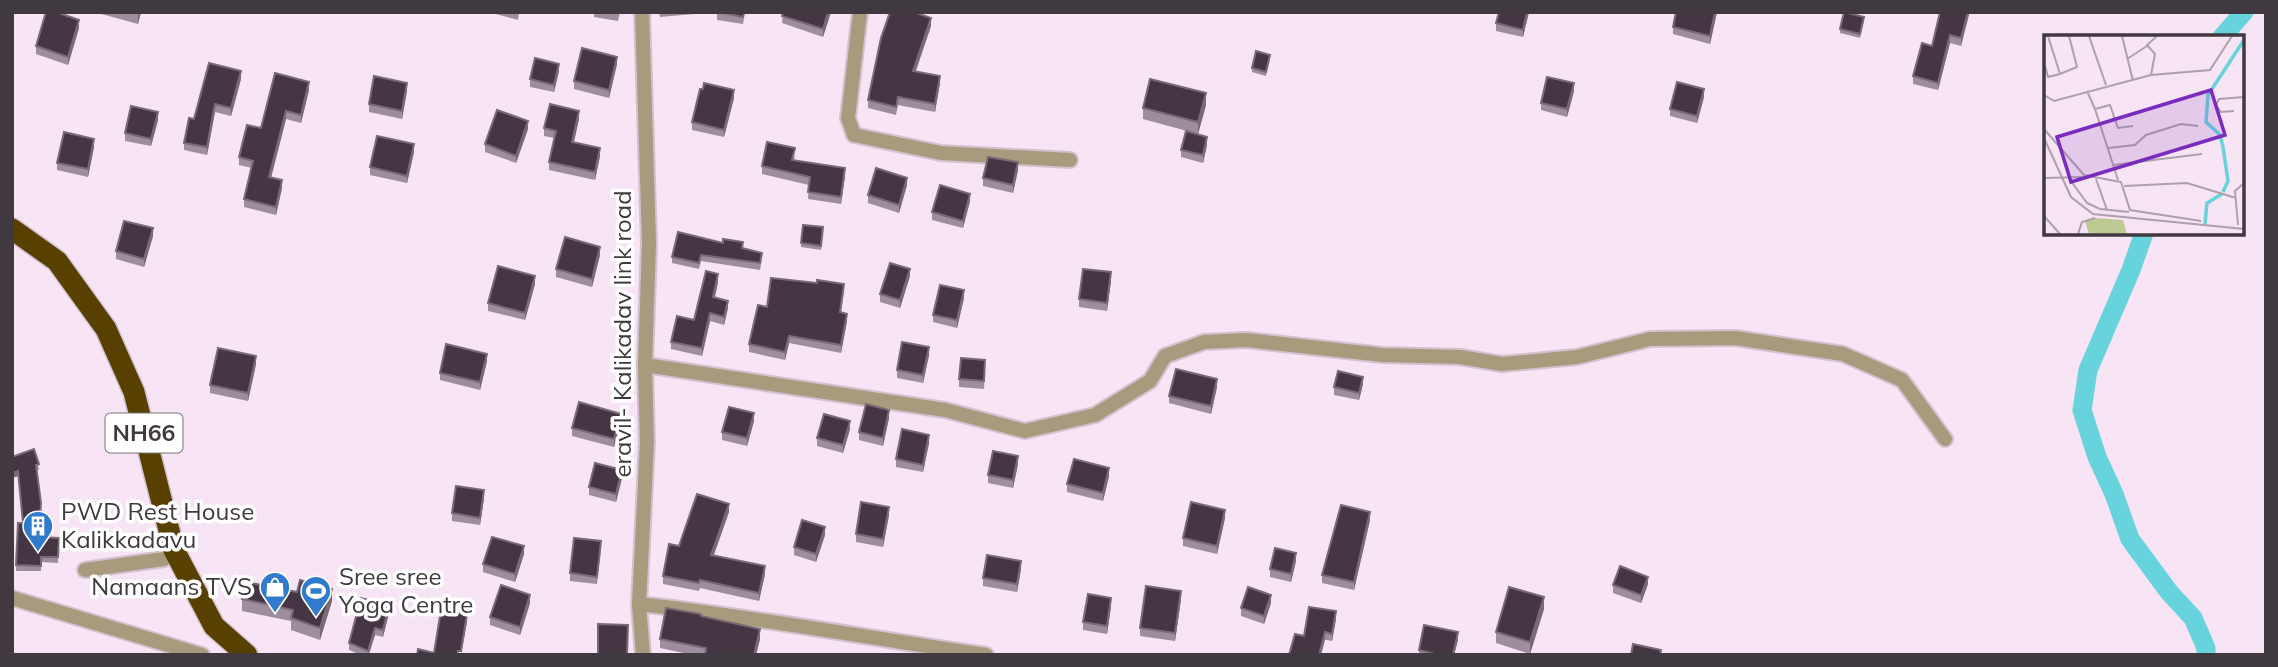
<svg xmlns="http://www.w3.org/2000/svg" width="2278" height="667" font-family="Mulish,sans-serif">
<rect width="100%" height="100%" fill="#f7e4f4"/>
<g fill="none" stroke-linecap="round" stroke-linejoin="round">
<g stroke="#66d3dd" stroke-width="19">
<path d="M2222 37 2244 12"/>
<path d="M2144 233 2131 270 2088 370 2082 410 2097 457 2114 494 2130 539 2169 592 2193 618 2206 648V655"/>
</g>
<g stroke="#d2c2d0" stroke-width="18">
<g id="street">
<path d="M642 12 649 243 645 365 647 442 639 604 643 655"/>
<path d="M860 12 848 118 854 135 941 153 1070 160"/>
<path d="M645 365 945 410 1025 431 1095 415 1150 381 1165 356 1204 342 1246 340 1383 355 1460 357 1502 364 1577 357 1650 339 1735 338 1843 354 1902 380 1945 439"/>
<path d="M85 570 164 559 174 550"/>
<path d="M12 598 202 655"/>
<path d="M639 604C755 617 870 638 986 655"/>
</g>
</g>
<g stroke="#d2c2d0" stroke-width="24">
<path id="highway" d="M12 229 57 261 106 329 134 392 174 550 214 626 247 655"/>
</g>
<use href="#street" stroke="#a89a7c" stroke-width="14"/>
<use href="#highway" stroke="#584100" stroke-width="21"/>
</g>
<g fill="#9e8d9c">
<path d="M94 12H141L138 24Z"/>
<path d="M488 12H519L518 20Z"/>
<path d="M594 12H620L618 21 594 17Z"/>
<path d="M659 12H694V14L660 17Z"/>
<path d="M717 12H745L743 24 717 20Z"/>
<path d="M783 12H831L823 37 782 23Z"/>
<path d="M1499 12H1529L1523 37 1496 31V23Z"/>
<path d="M1676 12H1717L1710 44 1673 34V27Z"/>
<path d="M1969 12 1961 46 1950 43 1938 90 1913 84V76L1932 46Z"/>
<path d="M1864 21 1860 38 1840 33V29Z"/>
<path d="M931 26 916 71 940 83 935 112 898 105 896 115 868 108V100Z"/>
<path d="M79 28 68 65 36 54V46Z"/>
<path d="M1270 59 1266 76 1252 72V68Z"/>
<path d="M617 64 609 98 574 89V81Z"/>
<path d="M559 71 554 92 530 87V79Z"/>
<path d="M241 79 231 116 215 112 207 155 184 150V143L194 119Z"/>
<path d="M309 90 301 123 286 119 271 178 282 188 276 215 244 207V199L252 168 239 165V157L261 128Z"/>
<path d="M407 91 402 119 369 112V104Z"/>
<path d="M1574 91 1567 117 1541 110V103Z"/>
<path d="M1704 97 1697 123 1670 116V109Z"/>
<path d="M734 98 724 137 692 130V122Z"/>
<path d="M1206 105 1198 134 1143 119V108Z"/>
<path d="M579 119 574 142 600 156 595 180 549 170V162L554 138 544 136V128Z"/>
<path d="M158 120 151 146 125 141V133Z"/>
<path d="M528 129 516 163 485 152V144Z"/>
<path d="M1207 145 1203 163 1181 157V150Z"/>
<path d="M94 147 88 177 57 170V163Z"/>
<path d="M414 152 407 183 370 175V167Z"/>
<path d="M795 156 794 160 845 176 841 204 808 199 809 185 762 174V166Z"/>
<path d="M1018 170 1013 193 983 186V178Z"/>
<path d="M907 185 899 213 868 203V195Z"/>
<path d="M970 201 963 228 932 220V212Z"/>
<path d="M823 231 821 250 801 247V243Z"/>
<path d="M153 236 144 267 116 259V251Z"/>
<path d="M743 248 762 259 760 270 701 261 699 269 672 263V257Z"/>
<path d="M600 255 592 287 556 277V269Z"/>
<path d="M910 276 900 308 880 302V294Z"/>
<path d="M1111 280 1107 311 1079 307V299Z"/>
<path d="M718 282 715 297 728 308 724 325 710 321 702 356 671 349V342L694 320Z"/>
<path d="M817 283 844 291 841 313 847 321 841 353 789 343 785 360 749 352V344L767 307Z"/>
<path d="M535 284 525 320 488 311V303Z"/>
<path d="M964 298 957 328 933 322V315Z"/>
<path d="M929 355 923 383 897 378V370Z"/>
<path d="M487 361 480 390 440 380V373Z"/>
<path d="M256 364 248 401 210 393V385Z"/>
<path d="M985 368 984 389 959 387V379Z"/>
<path d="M1363 384 1359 400 1334 395V387Z"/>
<path d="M1217 387 1211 414 1169 403V396Z"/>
<path d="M889 418 883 446 859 440V432Z"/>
<path d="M621 421 614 447 572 436V428Z"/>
<path d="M754 421 747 446 722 440V432Z"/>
<path d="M850 429 843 453 817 446V438Z"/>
<path d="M929 443 923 472 896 467V459Z"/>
<path d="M34 449 39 470H37L39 537 59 538 58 563 41 562V571H16L18 523H23L18 476 12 478Z"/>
<path d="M1018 464 1013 488 988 483V475Z"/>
<path d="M1109 476 1103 501 1067 492V484Z"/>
<path d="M622 478 616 502 589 495V487Z"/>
<path d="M484 498 480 525 452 521V513Z"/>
<path d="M729 512 714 555 765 574 759 601 700 588 699 591 663 584V576L679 546Z"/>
<path d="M889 515 883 547 856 542V534Z"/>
<path d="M1225 518 1217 554 1183 546V538Z"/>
<path d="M1370 520 1354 590 1322 583V575Z"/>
<path d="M825 535 816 562 794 555V547Z"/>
<path d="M601 549 597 584 570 581V573Z"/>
<path d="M524 554 515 582 483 572V564Z"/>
<path d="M1296 561 1291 582 1270 577V569Z"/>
<path d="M1021 569 1017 592 983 586V578Z"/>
<path d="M1648 584 1641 603 1613 593V585Z"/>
<path d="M242 599 332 601 320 640 291 630V621L242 611Z"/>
<path d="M1181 599 1175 641 1140 636V628Z"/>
<path d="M530 603 520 635 490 625V617Z"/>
<path d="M1271 603 1264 624 1241 616V608Z"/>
<path d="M1111 606 1107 634 1083 630V622Z"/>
<path d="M1544 609 1530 654 1496 643V632Z"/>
<path d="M389 613 383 637 375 635 369 655H361L349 650V643Z"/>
<path d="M701 616 760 639 756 655H693L660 648V639Z"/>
<path d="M1336 619 1332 641 1304 636Z"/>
<path d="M1458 640 1454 655H1419V650Z"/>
</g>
<g fill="#7a6a78">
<path d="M138 12H141L138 24Z"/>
<path d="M828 12H831L823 37V29Z"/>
<path d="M1527 12H1529L1523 37V30Z"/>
<path d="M1715 12H1717L1710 44V36Z"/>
<path d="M1968 12H1969V15L1961 46V38Z"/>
<path d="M931 18V26L913 78V71Z"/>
<path d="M79 20V28L68 65V57Z"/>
<path d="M1950 35V43L1938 90V83Z"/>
<path d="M617 57V64L609 98V90Z"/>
<path d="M559 64V71L554 92V85Z"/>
<path d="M241 71V79L231 116V108Z"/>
<path d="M940 76V83L935 112V104Z"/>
<path d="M309 82V90L301 123V115Z"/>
<path d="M407 83V91L402 119V111Z"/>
<path d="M1574 83V91L1567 117V109Z"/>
<path d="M1704 89V97L1697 123V116Z"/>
<path d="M734 90V98L724 137V130Z"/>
<path d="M1206 93V105L1198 134V122Z"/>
<path d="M215 104V112L207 155V147Z"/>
<path d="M286 111V119L269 185V177Z"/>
<path d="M579 111V119L572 150V142Z"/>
<path d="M158 112V120L151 146V139Z"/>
<path d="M528 121V129L516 163V156Z"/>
<path d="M1207 137V145L1203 163V155Z"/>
<path d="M94 139V147L88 177V169Z"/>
<path d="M414 144V152L407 183V176Z"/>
<path d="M600 148V156L595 180V172Z"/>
<path d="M1018 162V170L1013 193V185Z"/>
<path d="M845 168V176L841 204V197Z"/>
<path d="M907 178V185L899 213V205Z"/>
<path d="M282 180V188L276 215V207Z"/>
<path d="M970 194V201L963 228V221Z"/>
<path d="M153 228V236L144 267V259Z"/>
<path d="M600 247V255L592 287V279Z"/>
<path d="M910 269V276L900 308V300Z"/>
<path d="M1111 272V280L1107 311V303Z"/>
<path d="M718 274V282L713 305V297Z"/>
<path d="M535 276V284L525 320V313Z"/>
<path d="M964 290V298L957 328V320Z"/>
<path d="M728 301V308L724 325V317Z"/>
<path d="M710 313V321L702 356V348Z"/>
<path d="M847 314V321L841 353V345Z"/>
<path d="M789 336V343L785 360V352Z"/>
<path d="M929 347V355L923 383V375Z"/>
<path d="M487 354V361L480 390V382Z"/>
<path d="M256 356V364L248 401V393Z"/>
<path d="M1363 377V384L1359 400V393Z"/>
<path d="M1217 379V387L1211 414V406Z"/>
<path d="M889 410V418L883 446V438Z"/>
<path d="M754 413V421L747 446V438Z"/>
<path d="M621 414V421L614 447V439Z"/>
<path d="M850 421V429L843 453V445Z"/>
<path d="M929 435V443L923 472V465Z"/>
<path d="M1018 456V464L1013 488V480Z"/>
<path d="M1109 468V476L1103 501V493Z"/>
<path d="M622 470V478L616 502V494Z"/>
<path d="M18 471V476L12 478V473Z"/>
<path d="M484 490V498L480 525V518Z"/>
<path d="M729 504V512L711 562V555Z"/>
<path d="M889 507V515L883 547V539Z"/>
<path d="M1225 510V518L1217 554V546Z"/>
<path d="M1370 512V520L1354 590V582Z"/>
<path d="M825 527V535L816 562V554Z"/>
<path d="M524 546V554L515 582V574Z"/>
<path d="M1296 553V561L1291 582V574Z"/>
<path d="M1021 561V569L1017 592V584Z"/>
<path d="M765 566V574L759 601V593Z"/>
<path d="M1648 577V584L1641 603V595Z"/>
<path d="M332 589V601L320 640V628Z"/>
<path d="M1181 591V599L1175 641V633Z"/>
<path d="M530 595V603L520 635V627Z"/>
<path d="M1271 595V603L1264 624V616Z"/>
<path d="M1544 597V609L1530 654V642Z"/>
<path d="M1111 598V606L1107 634V626Z"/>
<path d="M389 606V613L383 637V630Z"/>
<path d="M1336 611V619L1332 641V634Z"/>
<path d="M467 614V622L461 655V651Z"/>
<path d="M375 628V635L368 655V651Z"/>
<path d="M760 629V639L756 655H754Z"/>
<path d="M1325 632V640L1321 655H1319Z"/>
<path d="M1458 632V640L1454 655H1453Z"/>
</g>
<g fill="#443643" stroke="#7a6a78" stroke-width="2">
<path d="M46 12H56L79 20 68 57 36 46Z"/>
<path d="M719 12H744L743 17Z"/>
<path d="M783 12H828L823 29 782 16Z"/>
<path d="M890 12H914L931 18 913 71 940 76 935 104 898 97 896 107 868 100 881 38Z"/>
<path d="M1499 12H1527L1523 30 1496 23Z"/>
<path d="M1676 12H1715L1710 36 1673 27Z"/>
<path d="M1844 12 1864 17 1860 34 1840 29Z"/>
<path d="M1940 12H1968L1961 38 1950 35 1938 83 1913 76 1922 43 1932 46Z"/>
<path d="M582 48 617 57 609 90 574 81Z"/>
<path d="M1256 51 1270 55 1266 72 1252 68Z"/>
<path d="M535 58 559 64 554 85 530 79Z"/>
<path d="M209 63 241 71 231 108 215 104 207 147 184 143 189 118 194 119Z"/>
<path d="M275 73 309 82 301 115 286 111 269 177 282 180 276 207 244 199 253 161 239 157 247 125 261 128Z"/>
<path d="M374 76 407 83 402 111 369 104Z"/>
<path d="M1547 77 1574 83 1567 109 1541 103Z"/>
<path d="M1150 79 1206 93 1198 122 1143 108Z"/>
<path d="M1677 82 1704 89 1697 116 1670 109Z"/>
<path d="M704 83 734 90 724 130 692 122 700 89H703Z"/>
<path d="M550 104 579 111 572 142 600 148 595 172 549 162 556 131 544 128Z"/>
<path d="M131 106 158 112 151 139 125 133Z"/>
<path d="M497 110 528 121 516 156 485 144Z"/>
<path d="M1186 131 1207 137 1203 155 1181 150Z"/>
<path d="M64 132 94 139 88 169 57 163Z"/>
<path d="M377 136 414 144 407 176 370 167Z"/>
<path d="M767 142 795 148 792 160 845 168 841 197 808 192 810 177 762 166Z"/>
<path d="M988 157 1018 162 1013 185 983 178Z"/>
<path d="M876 168 907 178 899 205 868 195Z"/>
<path d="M940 185 970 194 963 221 932 212Z"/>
<path d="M124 221 153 228 144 259 116 251Z"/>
<path d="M803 225 823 227 821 246 801 243Z"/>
<path d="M678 232 723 243V239L743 242 742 248 762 253 760 263 701 255 699 263 672 257Z"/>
<path d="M565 237 600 247 592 279 556 269Z"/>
<path d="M890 263 910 269 900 300 880 294Z"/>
<path d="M498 266 535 276 525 313 488 303Z"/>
<path d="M1083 269 1111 272 1107 303 1079 299Z"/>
<path d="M706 271 718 274 713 297 728 301 724 317 710 313 702 348 671 342 677 316 694 320Z"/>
<path d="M771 278 817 283V280L844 284 840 312 847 314 841 345 789 336 785 352 749 344 758 305 767 307Z"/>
<path d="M940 285 964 290 957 320 933 315Z"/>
<path d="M902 342 929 347 923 375 897 370Z"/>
<path d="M446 344 487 354 480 382 440 373Z"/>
<path d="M218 348 256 356 248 393 210 385Z"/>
<path d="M961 358 985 360 984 381 959 379Z"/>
<path d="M1176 369 1217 379 1211 406 1169 396Z"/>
<path d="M1338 371 1363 377 1359 393 1334 387Z"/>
<path d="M579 402 621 414 614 439 572 428Z"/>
<path d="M866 404 889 410 883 438 859 432Z"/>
<path d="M729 407 754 413 747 438 722 432Z"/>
<path d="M824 414 850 421 843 445 817 438Z"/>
<path d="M902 429 929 435 923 465 896 459Z"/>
<path d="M34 449 39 464 36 465 41 503 39 537 59 538 58 557H41V566L16 565 18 523H23L18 471 12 473V457Z"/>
<path d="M993 451 1018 456 1013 480 988 475Z"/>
<path d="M1074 459 1109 468 1103 493 1067 484Z"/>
<path d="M595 463 622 470 616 494 589 487Z"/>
<path d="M456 486 484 490 480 518 452 513Z"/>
<path d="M697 494 729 504 711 555 765 566 759 593 700 580 699 583 663 576 669 544 679 546Z"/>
<path d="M861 502 889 507 883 539 856 534Z"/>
<path d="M1191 502 1225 510 1217 546 1183 538Z"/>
<path d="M1341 505 1370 512 1354 582 1322 575Z"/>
<path d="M802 520 825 527 816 554 794 547Z"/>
<path d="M492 537 524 546 515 574 483 564Z"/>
<path d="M574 538 601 541 597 577 570 573Z"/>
<path d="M1275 548 1296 553 1291 574 1270 569Z"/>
<path d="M987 555 1021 561 1017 584 983 578Z"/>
<path d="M1620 566 1648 577 1641 595 1613 585Z"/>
<path d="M300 580 332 589 320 628 291 618 293 610 242 599 246 582 297 592Z"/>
<path d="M501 585 530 595 520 627 490 617Z"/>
<path d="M1146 586 1181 591 1175 633 1140 628Z"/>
<path d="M1248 587 1271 595 1264 616 1241 608Z"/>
<path d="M1509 587 1544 597 1530 642 1496 632Z"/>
<path d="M1088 594 1111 598 1107 626 1083 622Z"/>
<path d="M361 598 389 606 383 630 375 628 368 651 349 643Z"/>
<path d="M1309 607 1336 611 1332 634 1325 632 1319 655H1289L1295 634 1304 636Z"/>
<path d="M666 608 701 614V616L760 629 754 655H705L706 648 660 639Z"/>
<path d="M441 610 467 614 461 651H458L457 655H417L418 649 434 653Z"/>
<path d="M598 624 628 625 627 655H598Z"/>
<path d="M1424 625 1458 632 1453 655H1439L1419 650Z"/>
<path d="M1633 644 1661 650 1660 655H1631Z"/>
</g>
<defs>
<g id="building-pin" transform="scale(1.575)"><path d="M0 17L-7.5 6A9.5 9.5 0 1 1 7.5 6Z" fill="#307bcc" stroke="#fff"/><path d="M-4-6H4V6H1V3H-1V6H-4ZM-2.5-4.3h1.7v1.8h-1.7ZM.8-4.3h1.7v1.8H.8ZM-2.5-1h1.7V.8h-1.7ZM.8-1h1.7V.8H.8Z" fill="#fff"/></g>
<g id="shop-pin" transform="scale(1.575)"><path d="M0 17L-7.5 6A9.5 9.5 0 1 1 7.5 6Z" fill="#307bcc" stroke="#fff"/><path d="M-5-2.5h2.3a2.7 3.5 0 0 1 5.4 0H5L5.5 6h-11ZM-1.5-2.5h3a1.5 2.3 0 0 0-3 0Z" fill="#fff"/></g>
<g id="stadium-pin" transform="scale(1.575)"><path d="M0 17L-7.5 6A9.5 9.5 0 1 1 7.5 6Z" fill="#307bcc" stroke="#fff"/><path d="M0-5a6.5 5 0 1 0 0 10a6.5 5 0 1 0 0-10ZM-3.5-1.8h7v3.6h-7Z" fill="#fff"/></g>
</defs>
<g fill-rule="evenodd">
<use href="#building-pin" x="38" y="526"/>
<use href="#shop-pin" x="275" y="587"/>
<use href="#stadium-pin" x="316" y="591"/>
</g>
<g text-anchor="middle" stroke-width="7" stroke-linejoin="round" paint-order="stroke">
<rect fill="#fff" stroke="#797479" stroke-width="2" x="105.5" y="413.5" width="77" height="39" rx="5"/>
<g font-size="23" font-weight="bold" fill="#40393f">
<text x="144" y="441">NH66</text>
</g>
<g font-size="24" fill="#40393f" stroke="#fff">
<text transform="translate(623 334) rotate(-90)" y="8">eravil- Kalikadav link road</text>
</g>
<g font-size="24" fill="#40393f" stroke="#fff" text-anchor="start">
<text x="61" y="520">PWD Rest House<tspan x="61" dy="28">Kalikkadavu</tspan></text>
<text x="339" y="585">Sree sree<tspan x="339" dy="28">Yoga Centre</tspan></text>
<text x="252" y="595" text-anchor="end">Namaans TVS</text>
</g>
</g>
<g transform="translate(2044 35)">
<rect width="200" height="200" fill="#f7e4f4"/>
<path d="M51 183 79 185 83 199H45L41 186Z" fill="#bdca94"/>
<path fill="none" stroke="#66d3dd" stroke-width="3.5" d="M179 157 184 146 179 112 176 100 162 87 164 60 200 5M161 189 163 168 178 159"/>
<path fill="none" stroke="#aea0ac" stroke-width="2" d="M45 1 62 50M78 1 89 46M83 24 103 11M0 27 4 42 16 39 4 1M16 39 33 32 25 1M107 40 111 19 103 10 113 1M43 56 51 74 66 70 74 93 89 91M0 60 10 66 107 40 166 35 188 1M51 74 74 145M190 76 177 77 172 70 175 64 200 62M0 94 40 140 77 147 86 175 157 186M0 103 27 162 49 179 200 194M64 113 91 110 102 100 137 89 154 91M69 130 158 119M24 142 43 168 56 174 85 177M0 143 39 142M52 144 63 175M80 151 143 148 192 163M0 181 16 199M194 190 191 156 200 148M34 199 38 187 51 183"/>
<path fill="#7b2cbf" fill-opacity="0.15" stroke="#7b2cbf" stroke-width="3.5" d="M167 55 181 100 27 147 13 102Z"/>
<rect width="200" height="200" fill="none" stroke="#40393f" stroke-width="3.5"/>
</g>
<rect width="2278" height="667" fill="none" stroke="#40393f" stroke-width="28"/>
</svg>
